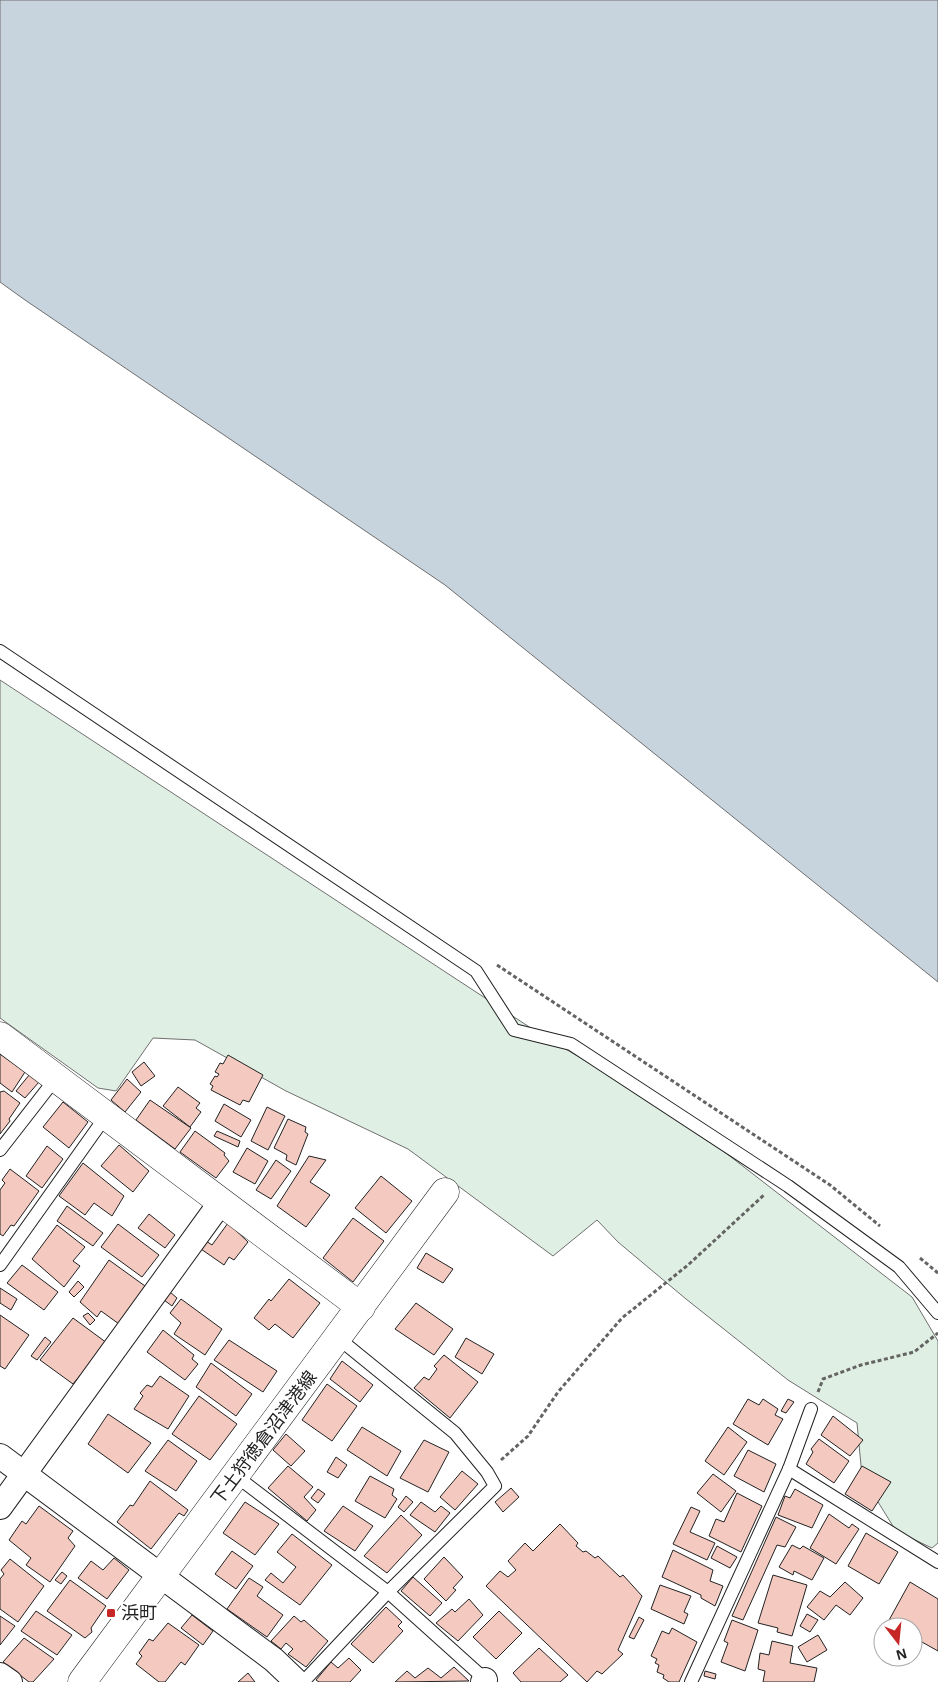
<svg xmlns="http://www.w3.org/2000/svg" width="938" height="1682" font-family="Arial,'Noto Sans JP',sans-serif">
<rect width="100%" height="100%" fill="#fff"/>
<path fill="#e0efe3" stroke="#6f6f6f" d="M0 680 537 1032 678 1116 912 1297 938 1341V1543L932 1548 896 1531 862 1476 857 1423 788 1380 686 1299 618 1242 597 1220 553 1256 408 1149 286 1091 195 1040 153 1038 116 1091 98 1088 0 1018Z"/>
<path fill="#c7d3dd" stroke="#6f6f6f" d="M0 0H938V982L445 585 25 300 0 282Z"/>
<g fill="#f3c9c0" stroke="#222">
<path d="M0 1054 25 1072 12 1092 0 1083Z"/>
<path d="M228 1055 263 1075 249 1102 243 1100 240 1105 211 1090 213 1086 210 1084 215 1076 217 1077 219 1074 215 1072 220 1063 223 1064Z"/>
<path d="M144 1062 155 1076 141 1086 132 1072Z"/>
<path d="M30 1074 39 1082 25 1098 16 1091Z"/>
<path d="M127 1079 141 1092 125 1112 111 1100Z"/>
<path d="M178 1087 200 1103 196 1108 201 1112 190 1127 163 1106Z"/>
<path d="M4 1091 20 1103 9 1119 10 1121 0 1134V1092Z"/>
<path d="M150 1100 191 1128 175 1149 136 1120Z"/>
<path d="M63 1102 88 1122 69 1148 43 1127Z"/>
<path d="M224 1104 251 1120 241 1137 215 1121Z"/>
<path d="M267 1107 285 1116 268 1150 251 1141Z"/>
<path d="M288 1119 306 1127 305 1132 308 1134 296 1165 286 1160 287 1155 274 1148Z"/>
<path d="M195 1131 225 1153 224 1155 229 1161 216 1178 180 1152Z"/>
<path d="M217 1131 240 1141 238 1147 214 1136Z"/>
<path d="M119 1145 149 1171 133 1192 101 1166Z"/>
<path d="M47 1146 63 1159 42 1188 26 1176Z"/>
<path d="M247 1148 268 1161 255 1184 233 1172Z"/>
<path d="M309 1156 326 1160 310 1182 330 1195 306 1227 277 1206Z"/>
<path d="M276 1160 291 1171 271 1199 256 1190Z"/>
<path d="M83 1163 124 1196 112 1216 94 1203 85 1215 59 1196Z"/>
<path d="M10 1169 39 1191 14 1226 11 1225 3 1236 0 1234V1190L5 1183 2 1180Z"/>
<path d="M381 1176 412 1201 386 1233 355 1208Z"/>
<path d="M67 1206 103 1233 93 1246 57 1221Z"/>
<path d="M149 1214 175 1235 165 1248 138 1228Z"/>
<path d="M353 1218 384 1241 353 1282 323 1258Z"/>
<path d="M228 1223 248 1242 234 1260 229 1257 224 1265 201 1249 206 1241 212 1245Z"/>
<path d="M118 1224 159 1255 142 1277 101 1247Z"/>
<path d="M57 1225 85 1247 73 1261 80 1266 64 1287 32 1259Z"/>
<path d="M426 1253 453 1269 443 1283 417 1268Z"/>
<path d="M109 1260 145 1286 119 1324 101 1311 97 1317 80 1302Z"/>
<path d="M22 1265 58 1292 44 1310 7 1283Z"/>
<path d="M289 1279 320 1303 293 1338 275 1324 269 1330 254 1318 269 1299 271 1301Z"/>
<path d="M78 1281 84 1287 74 1297 69 1292Z"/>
<path d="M0 1288 17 1299 11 1310 0 1303Z"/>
<path d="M170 1292 177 1298 172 1306 164 1300Z"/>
<path d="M181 1299 222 1329 205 1355 174 1334 181 1323 170 1313Z"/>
<path d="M416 1303 453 1329 434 1355 395 1329Z"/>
<path d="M88 1313 95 1320 90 1325 83 1316Z"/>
<path d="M0 1315 29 1335 5 1369 0 1366Z"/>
<path d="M73 1318 107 1343 73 1384 40 1360Z"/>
<path d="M163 1330 194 1355 192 1359 198 1364 185 1380 147 1352Z"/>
<path d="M45 1337 51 1342 37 1360 31 1356Z"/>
<path d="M466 1338 494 1354 482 1374 455 1357Z"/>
<path d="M229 1340 277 1371 263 1392 214 1360Z"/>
<path d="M444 1355 478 1382 450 1418 414 1388 424 1377 429 1380 437 1369 434 1366Z"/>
<path d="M342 1361 373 1385 360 1402 330 1379Z"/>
<path d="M211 1363 252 1394 236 1416 196 1387Z"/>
<path d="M160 1376 189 1396 168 1429 134 1409 143 1396 140 1393 147 1385 152 1387Z"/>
<path d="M327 1384 357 1406 332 1441 302 1420Z"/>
<path d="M199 1396 237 1424 210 1460 172 1434Z"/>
<path d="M748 1399 759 1405 763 1399 778 1409 775 1415 783 1419 768 1445 733 1424Z"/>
<path d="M788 1399 794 1402 786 1413 781 1411Z"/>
<path d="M108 1414 151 1443 128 1473 88 1444Z"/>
<path d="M833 1416 863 1440 850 1456 821 1435Z"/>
<path d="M362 1427 401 1451 387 1476 347 1450Z"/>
<path d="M728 1427 747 1442 724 1475 705 1461Z"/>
<path d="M286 1434 305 1451 291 1466 273 1450Z"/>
<path d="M819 1439 849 1461 834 1483 806 1464 813 1452 811 1449Z"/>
<path d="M168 1440 197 1461 176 1491 145 1471Z"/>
<path d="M424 1440 449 1452 428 1492 400 1478Z"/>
<path d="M748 1450 776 1464 764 1492 734 1476Z"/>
<path d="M336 1457 347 1465 338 1478 327 1472Z"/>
<path d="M288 1466 313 1487 304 1497 316 1510 307 1521 268 1488Z"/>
<path d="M862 1466 891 1482 872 1511 845 1494Z"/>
<path d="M462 1471 478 1484 455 1510 440 1497Z"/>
<path d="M713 1474 736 1491 721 1512 697 1493Z"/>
<path d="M370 1476 394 1489 392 1495 397 1499 385 1518 355 1501Z"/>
<path d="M150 1481 188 1510 184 1516 179 1513 151 1549 117 1522 130 1505 133 1506Z"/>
<path d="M511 1488 519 1497 503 1512 495 1502Z"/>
<path d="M318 1489 325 1494 318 1503 311 1498Z"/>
<path d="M795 1489 823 1505 812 1528 778 1515 785 1496 790 1498Z"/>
<path d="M737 1493 762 1506 741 1552 709 1536 716 1519 724 1522Z"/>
<path d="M406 1496 413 1502 404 1512 398 1507Z"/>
<path d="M245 1502 279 1524 255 1555 223 1533Z"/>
<path d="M421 1502 435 1512 441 1506 450 1513 435 1532 410 1515Z"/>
<path d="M39 1506 73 1531 68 1538 75 1546 50 1582 26 1565 31 1558 9 1540 22 1521 26 1524Z"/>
<path d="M343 1506 373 1526 355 1551 324 1531Z"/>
<path d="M691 1507 700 1511 690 1532 715 1543 707 1560 673 1544Z"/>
<path d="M829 1514 849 1528 852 1524 859 1529 836 1564 810 1548Z"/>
<path d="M401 1515 422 1535 387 1573 364 1556Z"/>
<path d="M776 1517 796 1527 785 1547 777 1545 743 1620 732 1616Z"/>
<path d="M560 1524 578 1543 576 1546 583 1552 586 1551 595 1558 598 1556 620 1577 623 1575 642 1596 618 1650 623 1654 602 1674 597 1671 587 1682 486 1586 500 1571 508 1577 516 1570 508 1561 525 1543 533 1551Z"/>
<path d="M866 1533 898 1552 879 1584 848 1566Z"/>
<path d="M292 1534 332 1565 300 1605 265 1580 271 1573 283 1583 296 1567 277 1552Z"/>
<path d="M792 1545 800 1549 803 1546 824 1558 812 1580 794 1571 793 1575 779 1567Z"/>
<path d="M717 1546 737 1557 730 1568 711 1558Z"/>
<path d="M673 1550 713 1570 710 1581 723 1586 715 1606 701 1598V1595L662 1577Z"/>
<path d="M232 1551 253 1566 236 1589 215 1574Z"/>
<path d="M444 1557 463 1577 453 1588 456 1590 446 1601 424 1579Z"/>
<path d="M114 1558 129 1570 107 1599 78 1578 91 1561 103 1570Z"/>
<path d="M10 1559 44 1586 18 1622 0 1609V1579L4 1574 1 1570Z"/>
<path d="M62 1572 67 1576 61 1584 55 1580Z"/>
<path d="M773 1575 807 1585 792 1636 777 1632 778 1628 758 1623Z"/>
<path d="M413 1577 442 1603 430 1616 401 1591Z"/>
<path d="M249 1578 263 1587 257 1596 283 1615 267 1637 227 1609Z"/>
<path d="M70 1580 106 1606 91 1628 92 1632 85 1638 47 1611Z"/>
<path d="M845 1582 863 1598 850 1615 836 1605 824 1620 807 1607 820 1591 830 1597Z"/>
<path d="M910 1582 938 1599V1651L913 1637V1627H896L888 1622Z"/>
<path d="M660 1585 691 1596 684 1612 688 1614 684 1624 651 1609Z"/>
<path d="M469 1599 483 1615 458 1641 436 1623 452 1609 455 1612Z"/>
<path d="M386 1607 402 1622 398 1626 403 1631 373 1663 351 1644Z"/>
<path d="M36 1611 72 1635 57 1655 21 1631Z"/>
<path d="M499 1611 522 1633 496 1659 473 1637Z"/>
<path d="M807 1614 818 1620 810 1632 800 1626Z"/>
<path d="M192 1615 213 1631 203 1645 181 1628Z"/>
<path d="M0 1616 15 1626 0 1645Z"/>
<path d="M294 1616 301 1622 304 1620 328 1641 306 1667 288 1654 293 1649 286 1643 281 1649 271 1641Z"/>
<path d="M639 1617 644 1620 634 1639 629 1637Z"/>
<path d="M732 1620 758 1630 745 1671 721 1662 728 1643 724 1641Z"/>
<path d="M168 1623 199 1645 185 1665 181 1662 165 1682H159L136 1664 142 1656 139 1653 149 1639 153 1641Z"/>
<path d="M672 1628 697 1642 679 1682H669L663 1678 664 1675 657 1672 659 1665 655 1663 657 1659 651 1656 662 1631 669 1634Z"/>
<path d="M818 1635 827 1650 807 1662 798 1647Z"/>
<path d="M24 1638 54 1659 33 1682H29L3 1662Z"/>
<path d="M772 1641 793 1646 790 1663 817 1668 814 1682H763L765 1671 758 1669 760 1653 769 1655Z"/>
<path d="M539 1648 568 1675 560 1682H521L513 1673Z"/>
<path d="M349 1658 361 1670 350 1682H319L316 1680 331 1662 338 1668Z"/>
<path d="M454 1667 469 1681 395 1682 407 1671 415 1678 428 1668 441 1678Z"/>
<path d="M705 1671 716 1674 715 1679 704 1676Z"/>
<path d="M248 1673 255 1682H238Z"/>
</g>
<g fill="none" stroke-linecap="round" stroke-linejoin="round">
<g stroke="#222" stroke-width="14">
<g id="lane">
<path d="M0 651 476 971 514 1030 571 1044 788 1186 899 1267 938 1313"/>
<path d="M0 1150 56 1078"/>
<path d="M0 1265 106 1116"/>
<path d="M789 1469 938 1562"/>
<path d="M236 1476 388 1592 488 1682"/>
<path d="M303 1682 388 1592 495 1486 487 1472 455 1433 338 1338"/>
<path d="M691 1682 789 1469 811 1409"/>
</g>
</g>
<g stroke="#222" stroke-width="26">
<g id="street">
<path d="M0 1456 274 1660 297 1682"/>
<path d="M0 1507 221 1202"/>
<path d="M0 1675 10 1682"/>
<path d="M483 1682 485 1680"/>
</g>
</g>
<g stroke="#222" stroke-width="29">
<g id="secondary">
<path d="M0 1036 361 1307"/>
<path d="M82 1682 445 1192"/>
</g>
</g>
<g stroke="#646464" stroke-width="3" stroke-dasharray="4 2.5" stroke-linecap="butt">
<path d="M497 965 830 1185 880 1226"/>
<path d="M920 1258 938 1273"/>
<path d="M818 1392 823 1379 861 1365 914 1352 938 1333"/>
<path d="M501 1460 528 1436 558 1392 622 1318 688 1265 765 1194"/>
</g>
<use href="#lane" stroke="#fff" stroke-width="12"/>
<use href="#street" stroke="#fff" stroke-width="24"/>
<use href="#secondary" stroke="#fff" stroke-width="28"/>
</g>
<rect fill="#c62828" stroke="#fff" stroke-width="2" x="106" y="1608" width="10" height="10" rx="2.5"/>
<g text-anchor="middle" stroke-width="4" stroke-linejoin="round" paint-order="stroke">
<g font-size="18" fill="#222" stroke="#fff">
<text transform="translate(264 1438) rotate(-53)" y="6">下土狩徳倉沼津港線</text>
</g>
<g font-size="18" fill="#222" stroke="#fff" text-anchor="start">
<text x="121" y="1619">浜町</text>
</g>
</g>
<g transform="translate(898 1642) rotate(164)"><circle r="24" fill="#ffffff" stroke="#a7a7a7"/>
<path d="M0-4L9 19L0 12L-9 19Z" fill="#c62828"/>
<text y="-8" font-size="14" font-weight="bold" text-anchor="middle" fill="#222222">N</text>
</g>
</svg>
